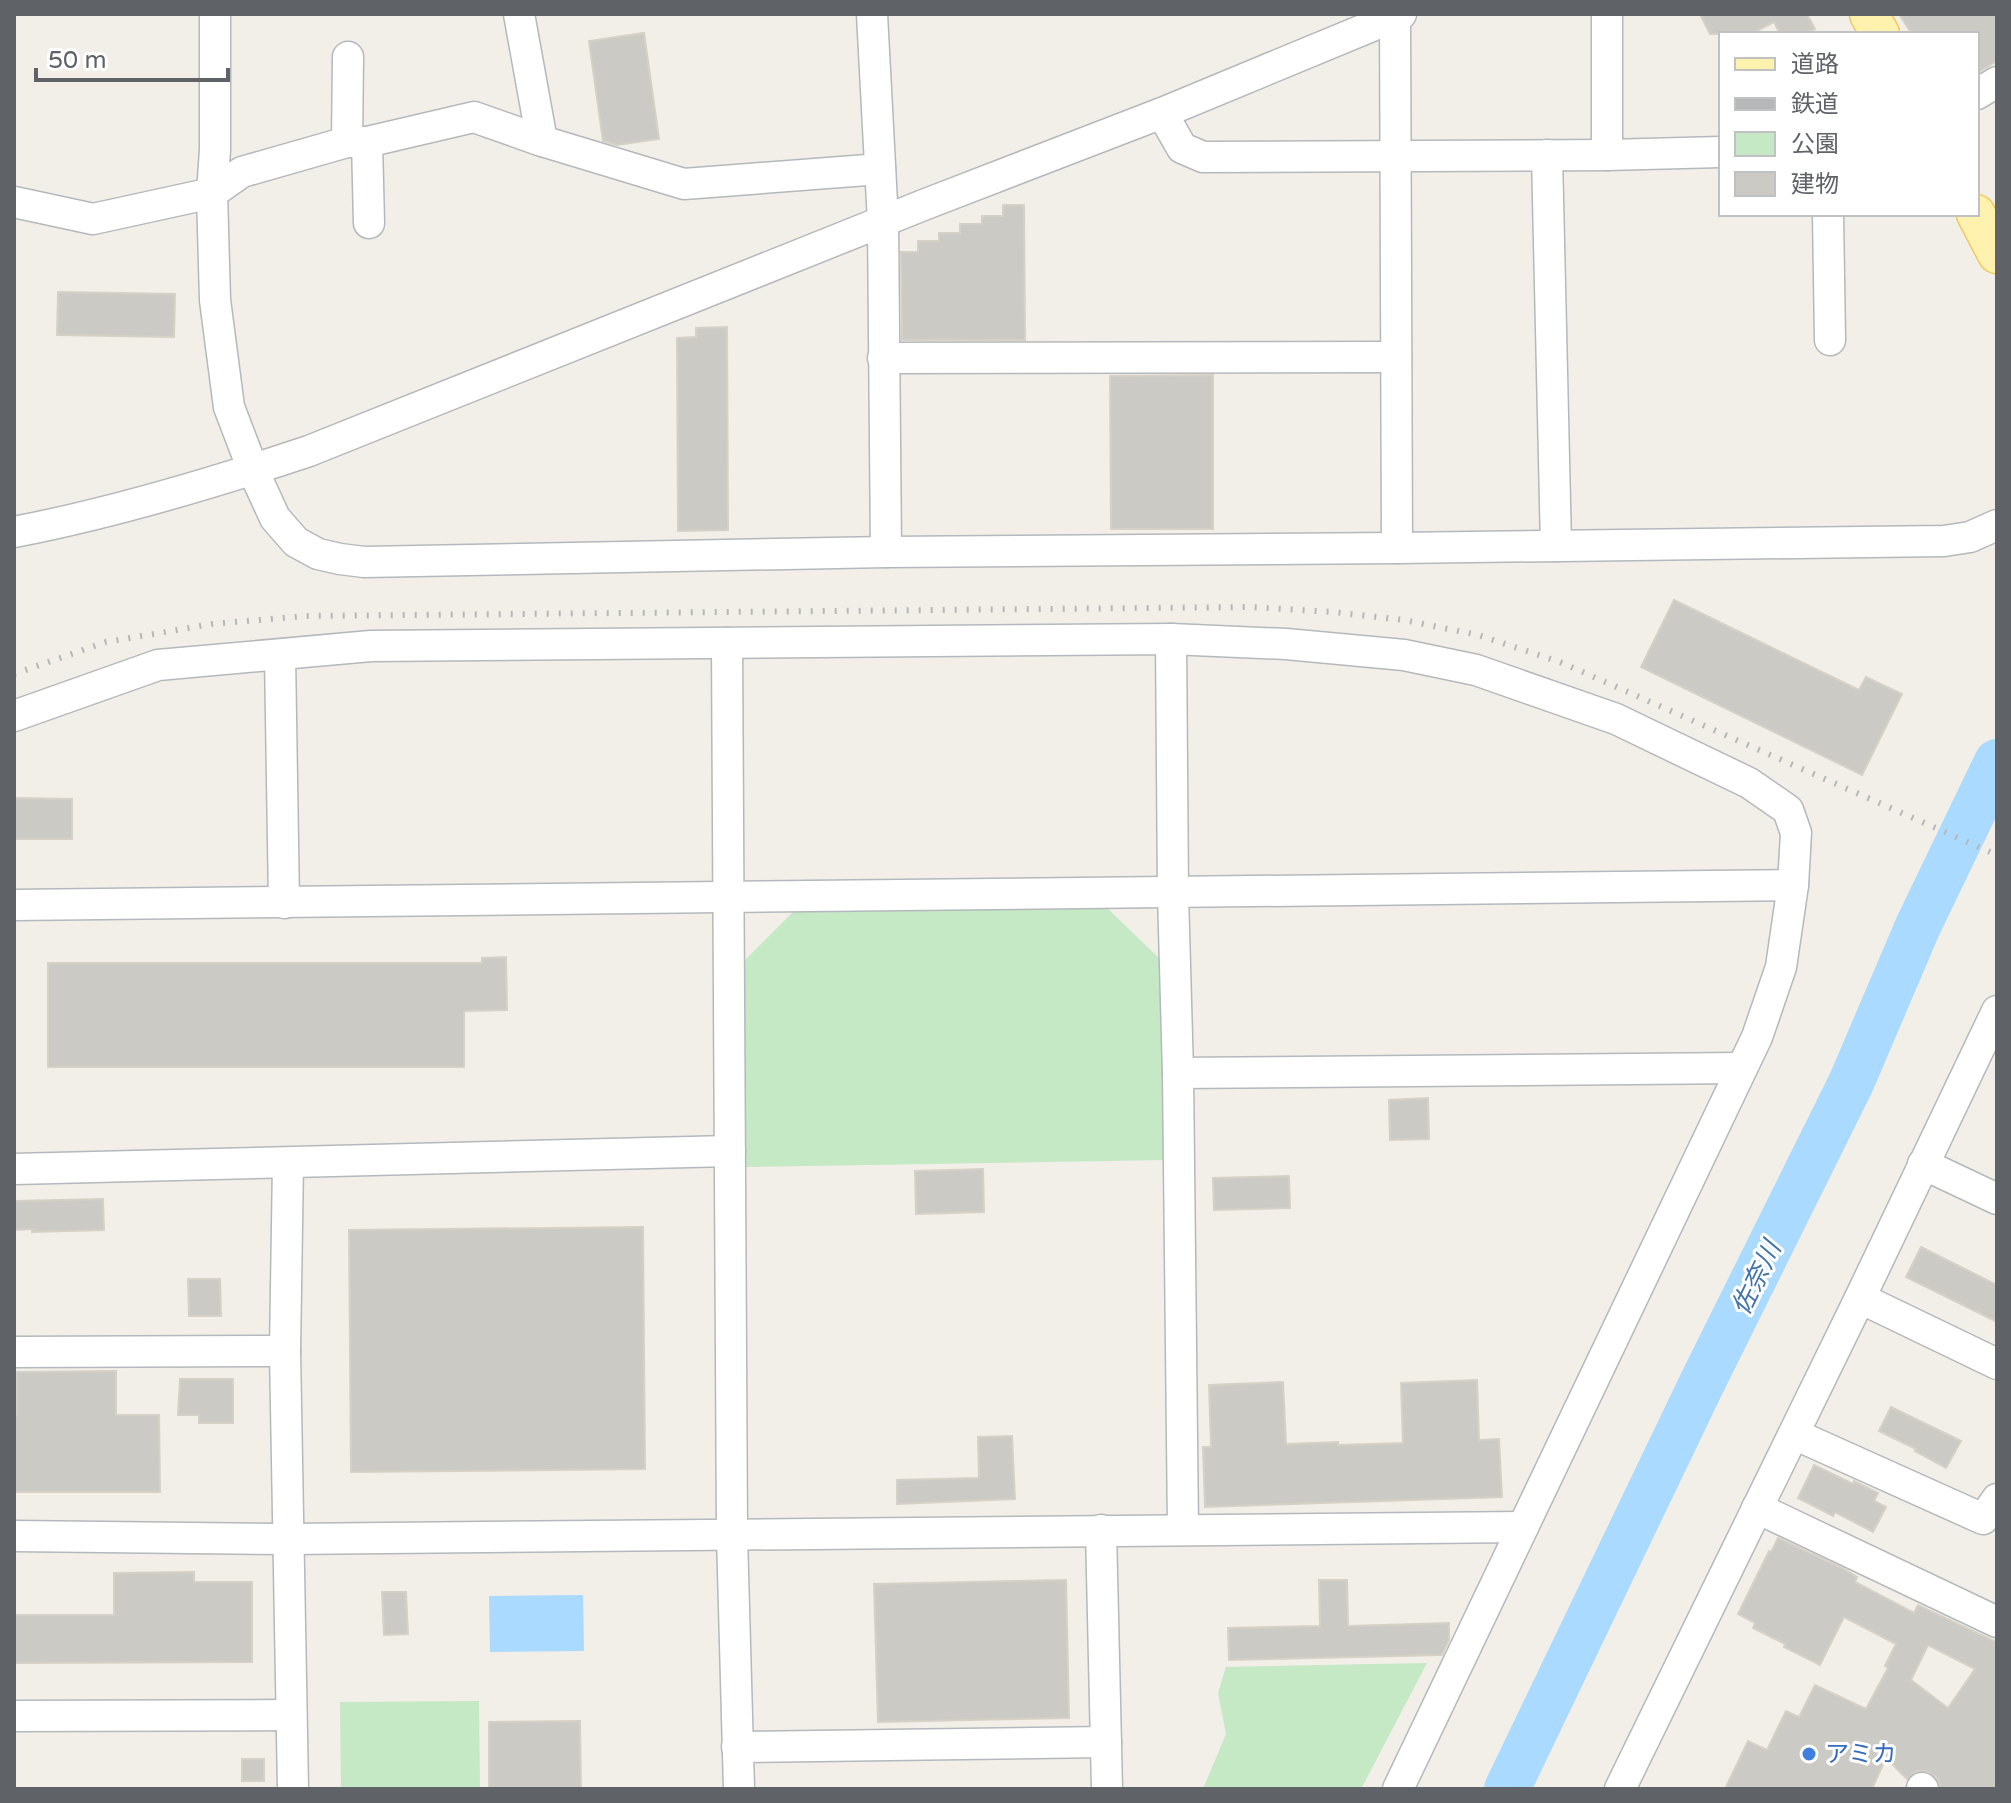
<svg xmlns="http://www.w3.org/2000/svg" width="2011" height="1803" font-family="'Varela Round','Noto Sans JP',sans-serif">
<rect width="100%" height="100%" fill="#f1efe8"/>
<g fill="#c5e8c5">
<path d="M1104 905 1163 962 1166 1160 745 1167 742 963 798 907Z"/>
<path d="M1427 1663 1361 1789H1203L1226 1734 1218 1693 1226 1667Z"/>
<path d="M479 1701 480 1789H341L340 1702Z"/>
</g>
<path fill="#aadaff" d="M583 1595 584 1651 490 1652 489 1596Z"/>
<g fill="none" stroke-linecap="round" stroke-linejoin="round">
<path stroke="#aadaff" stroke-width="46" d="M1507 1789 1702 1383 1851 1083 1918 926 1997 762"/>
</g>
<g fill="#cccac5" stroke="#d6d1c6" stroke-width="2" fill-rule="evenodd">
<path d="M1700 14H1807L1815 29 1804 34H1780L1774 22 1751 34H1710Z"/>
<path d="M1899 14H1997V61L1977 73V34H1912Z"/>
<path d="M644 33 659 139 617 145 603 141 589 41Z"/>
<path d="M1003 205H1024L1025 340H902L901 252H918V241H939V233H960V224H982V216H1003Z"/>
<path d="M58 292 175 294 174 337 57 335Z"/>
<path d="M727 327 728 530 678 531 677 338 696 337V328Z"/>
<path d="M1213 375V529H1111L1110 376Z"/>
<path d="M1674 600 1859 690 1866 677 1902 694 1862 775 1641 667Z"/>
<path d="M14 798 72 799V839H14Z"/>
<path d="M506 957 507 1010 464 1011V1067H48V963H482V958Z"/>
<path d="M1428 1098 1429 1139 1390 1140 1389 1100Z"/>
<path d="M983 1169 984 1212 916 1214 915 1171Z"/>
<path d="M1289 1176 1290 1208 1214 1210 1213 1178Z"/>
<path d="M103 1199 104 1230 32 1232V1229L14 1230V1201Z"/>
<path d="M643 1227 645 1469 351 1472 349 1230Z"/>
<path d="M1921 1247 1997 1285V1322L1906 1277Z"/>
<path d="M188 1279H220L221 1316H189Z"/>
<path d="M116 1371V1415H159L160 1492H14V1415H17V1372Z"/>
<path d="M180 1379H233V1423H199V1415H178Z"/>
<path d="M1477 1380 1479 1440 1499 1439 1502 1497 1205 1507 1203 1447H1211L1209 1385 1283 1382 1286 1444 1338 1442V1445L1403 1443 1401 1383Z"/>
<path d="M1891 1407 1961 1441 1946 1468 1915 1451 1916 1449 1879 1431Z"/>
<path d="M1012 1436 1015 1499 897 1504V1480L979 1478 978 1437Z"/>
<path d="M1814 1465 1853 1484 1854 1481 1878 1493 1874 1501 1886 1507 1873 1532 1835 1512 1833 1516 1798 1498Z"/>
<path d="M1778 1538 1842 1568 1857 1577 1855 1582 1914 1613 1918 1605 1994 1641 1997 1640V1789H1940V1784L1936 1777 1927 1771H1917L1907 1779 1886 1758 1872 1789H1725L1748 1741 1767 1750 1786 1711 1799 1717 1815 1685 1866 1709 1888 1668 1885 1666 1896 1644 1844 1617 1820 1665 1784 1647 1785 1644 1753 1628 1755 1623 1738 1614 1769 1551 1771 1552ZM1928 1645 1975 1669 1948 1708 1911 1680Z"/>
<path d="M194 1572V1582H252V1662L14 1663V1615H114V1573Z"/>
<path d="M1066 1580 1069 1718 878 1722 874 1584Z"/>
<path d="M1319 1580H1347L1348 1626 1449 1623V1640L1442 1655 1229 1660 1228 1628 1320 1626Z"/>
<path d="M382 1592H406L408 1634 384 1635Z"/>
<path d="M580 1721 581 1789H489V1722Z"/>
<rect x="242" y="1759" width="22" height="22"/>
</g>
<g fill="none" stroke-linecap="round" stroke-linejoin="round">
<g stroke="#b5b8bc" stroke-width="33">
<g id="minor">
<path d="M215 14V150L212 193 215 300 229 407 253 470 275 518 296 542 318 554 340 559 364 562 886 552 1397 548 1944 541 1970 537 1997 525"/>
<path d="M519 14 542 141"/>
<path d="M872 14 883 222 886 552"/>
<path d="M1395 14 1397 548"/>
<path d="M1977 94 1997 82"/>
<path d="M1162 113 1182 148 1203 157 1607 155 1721 152"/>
<path d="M347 142 348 57"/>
<path d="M367 142 369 223"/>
<path d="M1547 155 1556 546"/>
<path d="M1607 155V14"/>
<path d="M14 202 93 219 212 193 242 172 347 142H367L474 117 542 141 684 184 880 169"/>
<path d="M1828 214 1830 340"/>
<path d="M883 358 1396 357"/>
<path d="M14 532C114 513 213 483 309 451L926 204 1162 113 1401 14"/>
<path d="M1171 639 1173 894 1178 1073 1183 1529"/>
<path d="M727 643 732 1535 739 1789"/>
<path d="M280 655 284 903"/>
<path d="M14 716 158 665 371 646 1171 639 1286 644 1404 655 1476 670 1616 719 1749 783 1788 810 1796 833 1793 885 1781 967 1757 1037 1398 1789"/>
<path d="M14 905 1793 885"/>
<path d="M1178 1073 1742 1068"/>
<path d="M288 1163 285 1351 293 1789"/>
<path d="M1923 1164 1997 1199"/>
<path d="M14 1169 730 1151"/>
<path d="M1860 1298 1997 1364"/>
<path d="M14 1352 285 1351"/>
<path d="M1794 1434 1983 1519 1997 1499"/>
<path d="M1757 1508 1997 1622"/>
<path d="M1101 1530 1107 1789"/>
<path d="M14 1536 288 1539 1523 1527"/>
<path d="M14 1716 291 1715"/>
<path d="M737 1747 1106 1742"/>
<path d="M1922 1788 1923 1789"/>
<path d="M1620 1789 1860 1298 1997 1011"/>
</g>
</g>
<g stroke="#f2c960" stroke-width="41">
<g id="major">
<path d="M1869 14 1880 34"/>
<path d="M1976 214 1997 254"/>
</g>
</g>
<use href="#minor" stroke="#fff" stroke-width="30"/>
<use href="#major" stroke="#fff2af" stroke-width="38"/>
<path stroke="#b6b7b8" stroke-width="6" stroke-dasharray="2 10" stroke-linecap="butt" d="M14 674 106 642 212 624 305 616 1250 607 1333 612 1404 620 1478 635 1560 662 1997 855"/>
</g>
<circle fill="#3f7fe0" stroke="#fff" stroke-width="3" cx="1809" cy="1754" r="8"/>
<g text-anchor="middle" stroke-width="6" stroke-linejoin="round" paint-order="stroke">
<g font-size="24" fill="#366cbe" stroke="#fff" text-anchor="start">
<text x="1825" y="1762">アミカ</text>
</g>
<g font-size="26" font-style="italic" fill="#4174aa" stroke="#fff">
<text transform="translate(1756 1278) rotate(-64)" y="9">佐奈川</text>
</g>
</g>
<rect width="2011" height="1803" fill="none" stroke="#5f6368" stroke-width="32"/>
<rect x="1719" y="32" width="260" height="184" fill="#ffffff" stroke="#bfc1c3" stroke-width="2"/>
<rect x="1735" y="58" width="40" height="12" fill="#fff2af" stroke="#bfc1c3" stroke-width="2"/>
<text x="1791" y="72" font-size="24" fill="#5f6368">道路</text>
<rect x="1735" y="98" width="40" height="12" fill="#b6b7b8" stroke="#bfc1c3" stroke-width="2"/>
<text x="1791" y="112" font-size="24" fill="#5f6368">鉄道</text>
<rect x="1735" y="132" width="40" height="24" fill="#c5e8c5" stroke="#bfc1c3" stroke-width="2"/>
<text x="1791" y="152" font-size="24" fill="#5f6368">公園</text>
<rect x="1735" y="172" width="40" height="24" fill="#cccac5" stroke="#bfc1c3" stroke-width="2"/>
<text x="1791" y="192" font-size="24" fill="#5f6368">建物</text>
<path d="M36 68v12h192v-12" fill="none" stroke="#5f6368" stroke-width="4"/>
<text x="48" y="68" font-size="24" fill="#5f6368" stroke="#ffffff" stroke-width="6" paint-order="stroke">50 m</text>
</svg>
